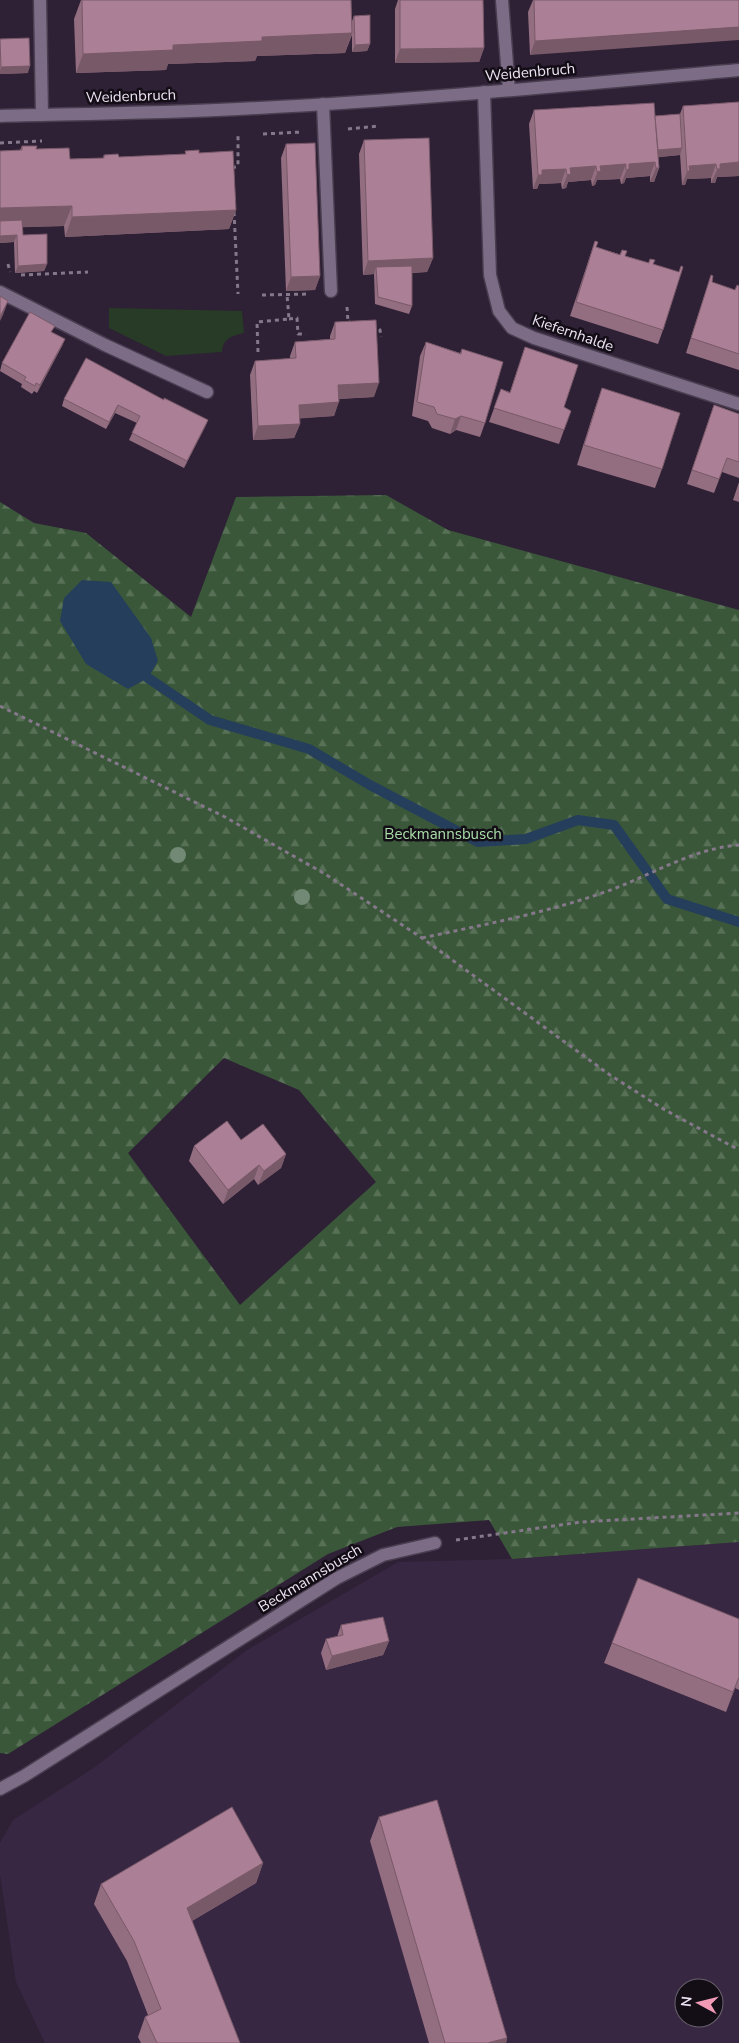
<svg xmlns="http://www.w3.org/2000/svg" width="739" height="2043" font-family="'Nunito Sans',sans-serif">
<defs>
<pattern id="forest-firs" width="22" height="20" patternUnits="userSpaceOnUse" patternTransform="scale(1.25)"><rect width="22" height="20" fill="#3a5839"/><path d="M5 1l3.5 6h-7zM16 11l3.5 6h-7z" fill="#577056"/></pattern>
</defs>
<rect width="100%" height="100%" fill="#2e2035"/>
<path fill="#382742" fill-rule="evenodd" d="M739 1542V2043H45L16 1982 0 1874V1843L13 1820 95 1767 247 1650 398 1562 512 1559ZM684 1988H714V2018H684Z"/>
<path fill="url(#forest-firs)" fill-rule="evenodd" d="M386 495 448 530 739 610V1542L512 1559 489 1520 397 1527 328 1554 8 1754 0 1753V502L34 523 86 533 191 617 236 497ZM224 1058 299 1090 376 1182 240 1305 128 1153Z"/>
<path fill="#273b26" d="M109 308 242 311 244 333C232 336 223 338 222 352L166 356 109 328Z"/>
<path fill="#253e5c" d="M82 580 111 582 151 638 158 661 148 678 128 689 86 664 60 621 64 598Z"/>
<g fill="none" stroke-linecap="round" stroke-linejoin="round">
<path stroke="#253e5c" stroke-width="10" d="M148 678 210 720 309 749 370 785 478 842 526 839 578 820 614 825 667 899 739 922"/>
<g stroke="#493d50" stroke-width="15">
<path id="service" d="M40 0 42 115"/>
</g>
<g stroke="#493d50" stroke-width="15">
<g id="minor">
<path d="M502 0 509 90"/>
<path d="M484 92 490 275 499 311 512 328 534 338 739 404"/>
<path d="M323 104 331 291"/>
<path d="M0 116C79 114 159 113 238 109 405 101 572 85 739 70"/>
<path d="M0 292 105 345 207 392"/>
<path d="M0 1789 24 1776 337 1578 383 1555 435 1543"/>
</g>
</g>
<g stroke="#84788a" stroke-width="3" stroke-dasharray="4 4" stroke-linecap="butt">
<path d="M348 129 379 126"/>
<path d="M263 134 302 132"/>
<path d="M0 143 42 141"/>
<path d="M232 168 238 166V134"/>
<path d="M234 212 238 294"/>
<path d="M8 264 10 272"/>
<path d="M21 275 88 272"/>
<path d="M262 295 308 294"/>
<path d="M347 307 348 322H350"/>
<path d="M289 319 297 318 298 334H306"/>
<path d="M373 324 380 330 381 337"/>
<path d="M258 352 257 322 289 319 287 295"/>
<path d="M0 706 225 817 325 874 422 938 610 1075 665 1110 739 1150"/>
<path d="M422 938C482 925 541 914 599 894 646 879 688 849 739 845"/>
<path d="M456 1540 581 1522 739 1513"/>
</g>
<use href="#service" stroke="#7c6c86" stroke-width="12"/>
<use href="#minor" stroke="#7c6c86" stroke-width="12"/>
</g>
<g fill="#728975">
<circle cx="178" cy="855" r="8"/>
<circle cx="302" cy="897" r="8"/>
</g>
<g fill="#936d80">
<path d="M81 0 352 21 354 16 370 44 367 51 352 52V35L345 53 257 56 255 61 168 64 166 70 76 73 74 19Z"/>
<path d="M398 0H483L484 48 479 62 395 63V9Z"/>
<path d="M533 0H739L530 55 528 12Z"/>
<path d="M0 40 28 73 0 74Z"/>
<path d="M739 102V176L717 177 715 183H711V178L687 179 685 185H682L680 154V155L658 157 659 168 654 182H650V176L626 178 624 183 621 184 620 179 597 180 595 185 592 186 591 180 568 182 566 188 562 189 561 183 539 184 537 189H533L529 124 534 110 655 116 680 114 683 106Z"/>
<path d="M364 140 433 258 427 272 412 273V306L409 314 375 304 374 274 363 275 359 154Z"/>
<path d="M286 144 320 276 315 290 286 291 281 158Z"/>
<path d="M22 146 36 149 70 159 103 158 104 155 119 157 185 154V151L199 153 236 210 229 229 65 237 64 226 22 227 23 235 47 264 44 271 15 273 14 242 0 243V151L20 150Z"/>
<path d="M595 241 596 247 648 263 650 259 653 264 663 330 658 344 570 316Z"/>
<path d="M711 275 712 282 735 290 739 286V370L686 353Z"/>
<path d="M335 322 374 397 339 399 334 416 299 418 300 424 294 438 253 440 250 375 255 361 290 359V356L295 342 330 339V336Z"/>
<path d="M52 332 65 339 62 346 37 393 34 391 32 394 21 387 22 384 0 371 2 363Z"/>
<path d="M426 342 460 353 462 349 485 423 480 437 456 430 450 434 432 428 428 421 412 416 420 356Z"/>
<path d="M525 347 564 407V430L559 444 489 422 501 389 510 392Z"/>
<path d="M602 388 662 469 655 488 577 465 595 408Z"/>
<path d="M64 399 164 400 208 420 205 427 184 468 129 440 137 423 115 413 106 429 62 406Z"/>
<path d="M714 405 739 414V478L722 472 714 493 687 484Z"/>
<path d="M739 482V502L733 500Z"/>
<path d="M241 1140 286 1154 281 1168 258 1185 254 1179 223 1204 189 1161 194 1146Z"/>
<path d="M739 1619V1690L735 1688 726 1712 604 1663 612 1643Z"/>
<path d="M341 1625 389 1641 383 1655 326 1670 321 1653 326 1639 337 1637Z"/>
<path d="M379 1817 507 2038 506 2043H429L370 1841Z"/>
<path d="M263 1863 256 1883 192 1921 240 2043H141L138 2037 145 2017 148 2015 127 1961 94 1904 101 1884Z"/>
</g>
<g fill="#785968">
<path d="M739 27V40L530 55 535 41Z"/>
<path d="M352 33 345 53 257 56 255 61 168 64 166 70 76 73 83 54 262 37Z"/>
<path d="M370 44 367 51 352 52 355 45Z"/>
<path d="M484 48 479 62 395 63 400 49Z"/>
<path d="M30 66 28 73 0 74V71L1 67Z"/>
<path d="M682 148 680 155 652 158 654 150Z"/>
<path d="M655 162 650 176 626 178 624 183 621 184 629 164Z"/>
<path d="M739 162V176L717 177 715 183H711L720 164Z"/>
<path d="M626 164 620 179 597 180 595 185 592 186 600 166Z"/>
<path d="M716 164 711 178 687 179 685 185H682L689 166Z"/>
<path d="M596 166 591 180 568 182 566 188 562 189 570 168Z"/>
<path d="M656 168H659L654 182H650Z"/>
<path d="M566 169 561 183 539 184 537 189H533L538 175 542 170Z"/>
<path d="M72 206 64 226 0 228V208Z"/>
<path d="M236 210 229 229 65 237 72 217Z"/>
<path d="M17 235 14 242 0 243V236Z"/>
<path d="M433 258 427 272 377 274 376 267 374 274 363 275 368 261Z"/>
<path d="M47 264 44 271 15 273 18 266Z"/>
<path d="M320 276 315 290 286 291 291 277Z"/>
<path d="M8 301 3 315 0 321V317Z"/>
<path d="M65 339 62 346 37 393 40 385Z"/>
<path d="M379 383 374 397 333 399 338 385Z"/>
<path d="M339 402 334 416 294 419 299 405Z"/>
<path d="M118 405 115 413 106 429 109 422Z"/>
<path d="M461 416 456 430 450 434 455 419Z"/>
<path d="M208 420 205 427 184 468 187 461Z"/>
<path d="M300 424 294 438 253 440 258 426Z"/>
<path d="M286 1154 281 1168 258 1185 264 1171Z"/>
<path d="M259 1165 254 1179 223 1204 228 1190Z"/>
<path d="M389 1641 383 1655 326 1670 332 1656Z"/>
<path d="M739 1678 735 1688 726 1712 733 1692Z"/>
<path d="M263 1863 256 1883 180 1928 187 1908Z"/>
<path d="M507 2038 506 2043H487Z"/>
</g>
<g fill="#ab7f95" stroke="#785968">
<path d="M82 0H351L352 33 262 37V41L173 45V50L83 54Z"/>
<path d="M400 0H483L484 48 400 49Z"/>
<path d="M534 0H739V27L535 41Z"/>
<path d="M370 15V44L355 45 354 16Z"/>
<path d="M29 38 30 66 1 67 0 39Z"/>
<path d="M739 102V162L720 164V169H717L716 164 689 166 690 171H687L683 106Z"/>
<path d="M654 103 659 168H656L655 162 629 164V169L626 170V164L600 166 601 171 597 172 596 166 570 168 571 174 567 175 566 169 542 170V175H538L534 110Z"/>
<path d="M680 114 682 148 658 150 655 116Z"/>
<path d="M429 138 433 258 368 261 364 140Z"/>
<path d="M315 143 320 276 291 277 286 144Z"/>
<path d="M22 146H37L36 149 69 148 70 159 104 158V155L118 154 119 157 186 154 185 151 199 150V153L233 151 236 210 72 217V206L0 208V151L22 150Z"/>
<path d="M22 220 23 235 47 234V264L18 266 17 235 0 236V221Z"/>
<path d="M595 241 598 242 596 247 620 255 622 250 627 251 625 256 649 263 650 259 655 260 653 264 679 272 681 266 683 267 663 330 576 302Z"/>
<path d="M412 266V306L378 297 376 267Z"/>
<path d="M711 275 713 276 712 282 735 290 737 285 739 286V354L691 338Z"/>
<path d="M0 296 8 301 0 317Z"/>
<path d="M30 312 55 326 51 332 65 339 40 385 36 383 35 386 24 380 26 377 2 363Z"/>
<path d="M376 320 379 383 338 385 339 402 299 405 300 424 258 426 255 361 296 358 295 342 335 339V322Z"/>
<path d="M426 342 461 354 462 349 503 362 485 423 461 416 455 419 437 414 434 407 417 402Z"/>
<path d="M525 347 578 365 564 407 571 411 564 430 494 408 501 389 510 393Z"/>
<path d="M86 358 164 400V398L208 420 187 461 132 433 140 416 118 405 109 422 64 399Z"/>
<path d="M602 388 680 413 662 469 584 445Z"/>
<path d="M714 405 739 414V462L727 458 719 479 692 470Z"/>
<path d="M227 1121 241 1140 263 1124 286 1154 264 1171 259 1165 228 1190 194 1146Z"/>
<path d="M638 1578 739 1619V1677L733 1692 612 1643Z"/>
<path d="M383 1617 389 1641 332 1656 326 1639 343 1635 341 1625Z"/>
<path d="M437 1800 507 2038 487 2043H445L379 1817Z"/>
<path d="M232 1807 263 1863 187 1908 240 2043H157L145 2017 161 2009 134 1941 101 1884Z"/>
</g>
<g text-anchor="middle" stroke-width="5" stroke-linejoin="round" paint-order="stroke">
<g font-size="15" fill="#ece3f2" stroke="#130d16">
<text transform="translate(530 72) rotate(-5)" y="5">Weidenbruch</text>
<text transform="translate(131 96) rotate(-2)" y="5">Weidenbruch</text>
<text transform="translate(573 333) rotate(19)" y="5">Kiefernhalde</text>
<text transform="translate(310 1578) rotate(-31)" y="5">Beckmannsbusch</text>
</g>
<g font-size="15" fill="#aadfa9" stroke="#130d16">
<text x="443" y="839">Beckmannsbusch</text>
</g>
</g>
<g transform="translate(699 2003) rotate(277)"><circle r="24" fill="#130d16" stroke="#6a636e"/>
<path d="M0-4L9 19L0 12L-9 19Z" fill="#f09ab5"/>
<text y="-8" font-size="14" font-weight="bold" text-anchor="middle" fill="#ece3f2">N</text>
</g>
</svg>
